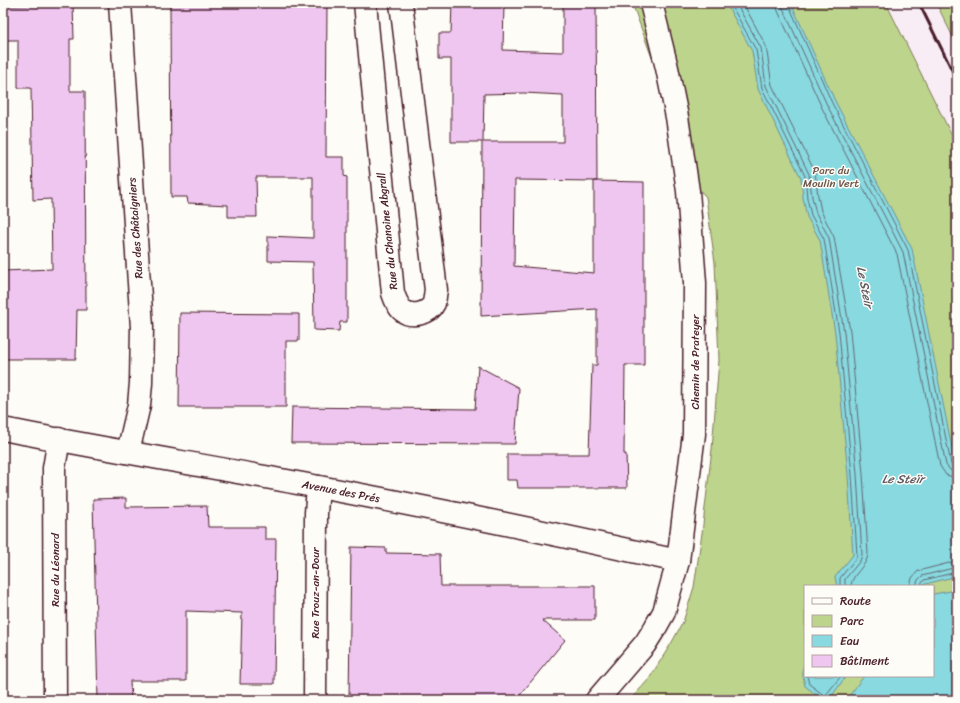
<svg xmlns="http://www.w3.org/2000/svg" width="960" height="703" font-family="Sriracha,sans-serif">
<rect width="100%" height="100%" fill="#fdfcf7"/>
<filter id="ink" filterUnits="userSpaceOnUse"><feTurbulence type="fractalNoise" baseFrequency=".025" numOctaves="2"/><feDisplacementMap in="SourceGraphic" scale="8" xChannelSelector="R" yChannelSelector="G"/><feConvolveMatrix kernelMatrix="1 2 1 2 8 2 1 2 1" color-interpolation-filters="sRGB"/></filter>
<g filter="url(#ink)">
<path fill="#f8ecf5" d="M886 3H936L957 45V146Z"/>
<g fill="#bcd48b" stroke="#837a5b" fill-rule="evenodd">
<path d="M632 3H886L957 146V700H630L649 679 672 642 683 622 694 587 702 533 712 449 719 360 715 263 706 197 673 161 659 77ZM805 586H933V676H805Z"/>
<path d="M936 3H957V45Z"/>
</g>
<g fill="#88d9e0" stroke="#6f8f98">
<path d="M726 3H791L835 101 912 249 957 473V576L918 586H837L835 577 853 555 848 475 835 333 820 240 807 217 803 198 801 178 758 89 752 51Z"/>
<path d="M957 590V700H846L864 676H933V594Z"/>
<path d="M805 661V676H846L829 700H823L805 686 802 671Z"/>
</g>
<g fill="none" stroke-linecap="round" stroke-linejoin="round">
<g stroke="#636973" stroke-width="1">
<path d="M730 3 756 50 762 88 805 176 807 198 811 215 824 239 839 332 852 475 857 555 856 558 840 578V586"/>
<path d="M736 3 761 48 766 86 809 174 812 197 816 213 829 238 844 332 857 474 862 555 860 561 845 579V586"/>
<path d="M743 3 766 46 772 85 815 172 818 196 821 211 834 237 850 331 863 474 868 554C867 567 851 574 851 586"/>
<path d="M776 3 778 11 822 108 897 254 940 466 946 475 957 478"/>
<path d="M782 3 783 8 827 105 903 252 946 465 950 470 957 472"/>
<path d="M788 3 832 103 908 250 951 464 953 467H957"/>
<path d="M910 586 912 578 918 571 957 561"/>
<path d="M916 586 918 580 922 576 957 567"/>
<path d="M921 586 922 583 924 580 957 572"/>
<path d="M807 676 809 684 825 696 841 676"/>
</g>
</g>
<g fill="#eec6ef" stroke="#4a1f2b" fill-rule="evenodd">
<path d="M170 3H327L326 157H344V176L347 177V322H340L339 331 314 330 313 262 268 261V236L313 238V177H256L257 217H228V205L188 203 187 197H171Z"/>
<path d="M452 3H504L503 50 563 52V3H596L597 181 515 180 514 266 594 273V181L644 182V365H625L624 454H626L627 488H518L517 480H507V454H589L592 365H597V309L481 316 482 142H451V59H439V33H451ZM524 93 563 95V142H483L484 94Z"/>
<path d="M73 4 74 39H70V91H85L86 310H77L76 359H3V271L52 269 51 199 33 200 31 88H18V40H3V6Z"/>
<path d="M180 313 299 314V341H286V407H179Z"/>
<path d="M478 366 519 388 515 444 291 443 292 407 475 409Z"/>
<path d="M126 498V507L207 506 208 527H265V539H276L274 684H240L242 613 186 611V681H130L131 700H98L93 499Z"/>
<path d="M351 547 386 548V553L440 554 441 586H595V620H542L565 640 516 700H349Z"/>
</g>
<g fill="none" stroke-linecap="round" stroke-linejoin="round">
<g stroke="#4a1f2b" stroke-width="25">
<g id="minor">
<path d="M120 3 142 327 141 383 139 405 128 452"/>
<path d="M365 3 393 293C395 299 397 305 402 310 411 318 429 314 434 303 435 299 435 294 436 290L401 3"/>
<path d="M3 429C108 450 214 467 319 487 439 509 559 535 678 561"/>
<path d="M55 700 54 468 59 439"/>
<path d="M315 700 316 513 318 487"/>
<path d="M597 700 645 644 655 628 664 612 678 561 694 434 695 283 688 191 677 117 667 68 651 3"/>
</g>
</g>
<use href="#minor" stroke="#fdfcf7" stroke-width="22"/>
<path stroke="#4a1f2b" stroke-width="3" d="M919 3 957 80"/>
</g>
</g>
<g text-anchor="middle" stroke-width="3" stroke-linejoin="round" paint-order="stroke">
<g font-size="11" fill="#6c5548" stroke="#fdfcf7">
<text x="831" y="174">Parc du<tspan x="831" dy="13">Moulin Vert</tspan></text>
</g>
<g font-size="11" fill="#4a1f2b" stroke="#fdfcf7">
<text transform="translate(135 228) rotate(-94)" y="4">Rue des Châtaigniers</text>
<text transform="translate(387 231) rotate(-96)" y="4">Rue du Chanoine Abgrall</text>
<text transform="translate(695 362) rotate(-90)" y="4">Chemin de Prateyer</text>
<text transform="translate(341 491) rotate(11)" y="4">Avenue des Prés</text>
<text transform="translate(55 570) rotate(-90)" y="4">Rue du Léonard</text>
<text transform="translate(315 593) rotate(-90)" y="4">Rue Trouz-an-Dour</text>
</g>
<g font-size="12" font-style="italic" fill="#5d5761" stroke="#fdfcf7">
<text transform="translate(865 287) rotate(79)" y="4">Le Steir</text>
<text x="903" y="483">Le Steïr</text>
</g>
</g>
<rect width="960" height="703" fill="none" stroke="#fdfcf7" stroke-width="16"/>
<rect x="8" y="8" width="944" height="687" fill="none" stroke="#4a1f2b" stroke-width="1.5" filter="url(#ink)"/>
<rect x="804" y="585" width="130" height="92" fill="#fdfcf7" stroke="#b5a4a5"/>
<rect x="812" y="598" width="20" height="6" fill="#fdfcf7" stroke="#b5a4a5"/>
<text x="840" y="605" font-size="12" fill="#4a1f2b">Route</text>
<rect x="812" y="615" width="20" height="12" fill="#bcd48b" stroke="#b5a4a5"/>
<text x="840" y="625" font-size="12" fill="#4a1f2b">Parc</text>
<rect x="812" y="635" width="20" height="12" fill="#88d9e0" stroke="#b5a4a5"/>
<text x="840" y="645" font-size="12" fill="#4a1f2b">Eau</text>
<rect x="812" y="655" width="20" height="12" fill="#eec6ef" stroke="#b5a4a5"/>
<text x="840" y="665" font-size="12" fill="#4a1f2b">Bâtiment</text>
</svg>
